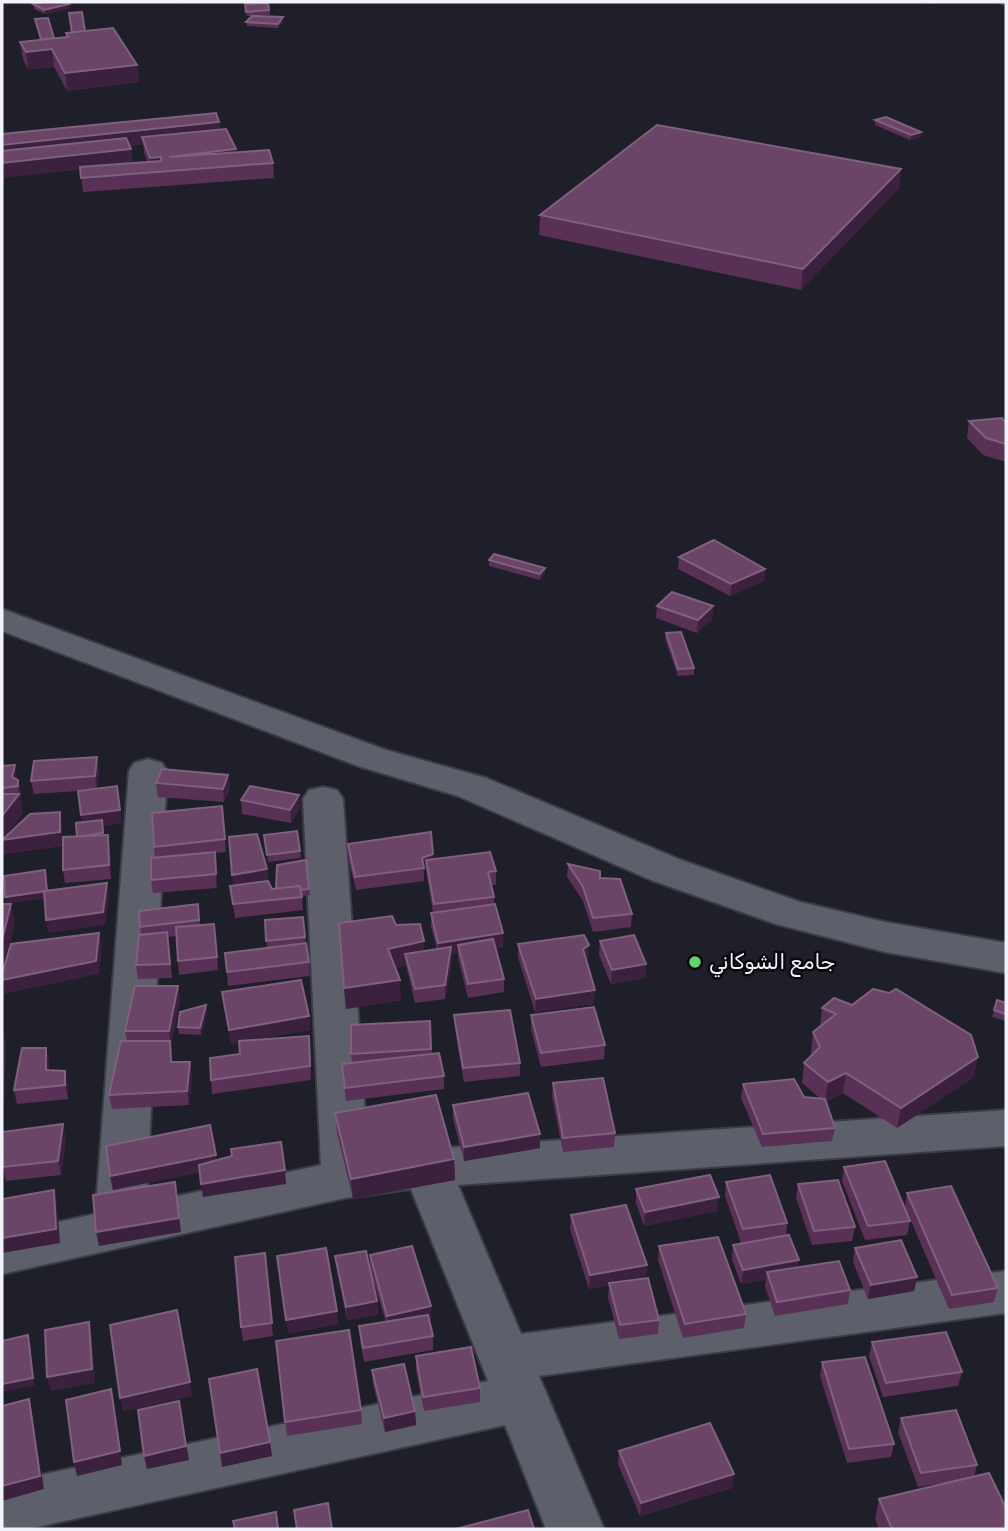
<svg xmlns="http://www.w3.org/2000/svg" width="1008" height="1531" font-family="Rubik,Cairo,sans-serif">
<rect width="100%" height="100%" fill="#1e1f29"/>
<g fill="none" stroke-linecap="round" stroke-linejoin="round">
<g stroke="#3b3c45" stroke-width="4">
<g id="minor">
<path d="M2 609 386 750 486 778 681 860 800 902 885 922 1006 943V973L885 952 776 924 651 880 458 796 358 766 2 631Z"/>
<path d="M148 759 162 763 167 771 147 1193 141 1204 321 1165 303 799 309 790 323 787 337 790 343 799 368 1157 427 1149 1006 1110V1146L458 1185 521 1334 1006 1271V1313L539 1376 604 1529H546L505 1425 28 1529H2V1483L488 1381 411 1189 345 1198 2 1274V1234L114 1210 105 1207 97 1193 129 771 134 763Z"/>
</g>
</g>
<use href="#minor" fill="#5d5f6b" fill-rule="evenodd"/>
</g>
<g fill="#593156" fill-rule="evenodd">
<path d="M996 2H1006L1003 6Z"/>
<path d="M268 3 270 15 254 16 283 17V22L278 28 247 26 246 22 252 16H247L245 4Z"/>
<path d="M33 4H69L70 8 45 14 34 9Z"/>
<path d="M35 19 54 38 66 37V33L85 31 137 65 139 82 67 91 54 67 28 69 23 59 20 42 40 40Z"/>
<path d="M875 120 921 137 910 140 875 125Z"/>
<path d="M219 122 220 130 236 149V152L273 163 274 178 83 192 80 169 2 134ZM143 144 144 152 147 162 133 163 130 146Z"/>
<path d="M901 169 899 188 801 290 539 235 540 215Z"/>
<path d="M969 421 1006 423V462L983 455 967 438Z"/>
<path d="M679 557 765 569 764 581 730 596 678 569Z"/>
<path d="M489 560 545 574 540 580 489 566Z"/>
<path d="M657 606H713L712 619 697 633 656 618Z"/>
<path d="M666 633 694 668V675L678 676 665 639Z"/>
<path d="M97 757 99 770 97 789 122 823 103 826 104 836 110 849 111 879 65 883 63 870 77 837 92 790 34 794 31 781Z"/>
<path d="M2 766 17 778 21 793 20 800 23 813 5 836 60 812 62 826V846L4 854 2 846Z"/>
<path d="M228 775 230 788 224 802 158 797 156 783Z"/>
<path d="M299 795 300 808 291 823 242 814 241 800Z"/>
<path d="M222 806 226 852 215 853 217 888 153 893 151 880 155 858 154 847Z"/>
<path d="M264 835 300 851 301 858 268 862Z"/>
<path d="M348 844 433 859 496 871V885H491L494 897V905L503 947 495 948 504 979V992L468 998 458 958V954H452V960L445 999 415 1003 406 965 395 968 401 1000 346 1009 339 923 396 925 424 941V951L437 949 431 927V913H433L426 870H424V881L356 890 348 858Z"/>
<path d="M306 860 310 895 302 896 303 910 235 918 230 886H233L267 869 268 881 272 889H276Z"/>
<path d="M568 864 600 878 632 914 631 927 593 932 583 901 567 877Z"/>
<path d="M198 904 200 925 216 937 218 970 179 975 176 936 168 937 172 978 138 979 136 965 141 934 140 927Z"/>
<path d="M303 917 310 976 228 986 227 972 267 948 265 920Z"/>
<path d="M600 941 646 964 645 978 611 984 599 955Z"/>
<path d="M518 944 589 945 588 959 586 961 594 1004 535 1012 518 957Z"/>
<path d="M178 986 180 999 171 1045 172 1062 192 1076 189 1105 112 1109 109 1095 127 1041 125 1031Z"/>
<path d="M222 992 309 1016 310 1030 251 1040 310 1049 311 1080 212 1094 211 1080 240 1054 239 1042 231 1044Z"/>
<path d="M1006 1003V1021L992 1017 994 1010Z"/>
<path d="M206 1005 207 1012 201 1035 179 1034 178 1027Z"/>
<path d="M822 1008 974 1077 897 1128 843 1093 826 1102 835 1128 832 1141 762 1147 741 1098 743 1084 804 1097 821 1099 802 1083 804 1063 812 1055 811 1052 813 1032 820 1027Z"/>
<path d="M454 1015 520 1063V1076L464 1082 455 1029Z"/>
<path d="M531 1015 605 1045 604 1059 541 1067 531 1029Z"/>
<path d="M430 1021 432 1054 444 1076V1089L346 1101 342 1064 352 1063 351 1054Z"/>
<path d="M46 1048 49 1062V1070L68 1085V1099L17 1104 14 1090Z"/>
<path d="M553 1083 615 1133 614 1147 563 1152 552 1096Z"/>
<path d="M453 1105 540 1148 464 1161 453 1119Z"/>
<path d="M335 1113 454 1159 455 1180 353 1199 337 1133Z"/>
<path d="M66 1138 61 1175 6 1181 3 1167Z"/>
<path d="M844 1167 910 1221 907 1235 865 1240 842 1181Z"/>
<path d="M726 1182 787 1223 786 1236 798 1267 850 1290 848 1304 775 1316 765 1286 766 1280 741 1284 732 1259 733 1245 741 1243 725 1196Z"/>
<path d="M798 1184 855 1227 852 1241 812 1245 796 1198Z"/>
<path d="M636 1189 717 1211 644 1226 636 1203Z"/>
<path d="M907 1193 998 1288 994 1302 949 1309 905 1207Z"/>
<path d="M571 1215 647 1265 646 1278 659 1320 658 1334 619 1339 608 1297 609 1285 589 1289 570 1229Z"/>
<path d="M659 1246 746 1314 744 1328 683 1338 658 1260Z"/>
<path d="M855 1248 917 1277 914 1291 868 1299 853 1262Z"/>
<path d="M265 1253 273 1336 243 1341 241 1327Z"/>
<path d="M370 1255 431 1320H429L433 1336V1350L364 1362 360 1340 359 1326 386 1322 370 1269Z"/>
<path d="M335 1256 377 1301 378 1315 347 1320 337 1270Z"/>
<path d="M276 1341 361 1410 362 1424 287 1436Z"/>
<path d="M872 1342 962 1372 958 1386 883 1397 869 1356Z"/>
<path d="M416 1356 480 1388V1402L424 1411 416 1370Z"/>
<path d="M822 1362 894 1444 891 1457 847 1463 820 1376Z"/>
<path d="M372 1370 415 1411 416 1425 385 1432 373 1384Z"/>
<path d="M901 1418 977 1465 974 1477 1006 1529H879L875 1519 879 1499 951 1482 918 1487 898 1432Z"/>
<path d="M619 1451 734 1474 732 1488 640 1516 618 1464Z"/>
</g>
<g fill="#3b213d">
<path d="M178 2H194L178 4Z"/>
<path d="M927 2H942L941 3 926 5Z"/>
<path d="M69 4 70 8 45 14 44 10Z"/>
<path d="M283 17V22L278 28V24Z"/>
<path d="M52 49 54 67 28 69 26 52Z"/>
<path d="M137 65 139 82 67 91 65 73Z"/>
<path d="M219 122 220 136 142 137 143 144 2 159V145Z"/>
<path d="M921 132V137L910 140 911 135Z"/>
<path d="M131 149 133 164 2 178V163Z"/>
<path d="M236 149 237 164 169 157Z"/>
<path d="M161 157 163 171 151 173 150 158Z"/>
<path d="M901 169 899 188 801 290 803 269Z"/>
<path d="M545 568V574L540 580V574Z"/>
<path d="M765 569 764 581 730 596 731 584Z"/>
<path d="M713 606 712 619 697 633 698 620Z"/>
<path d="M97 757 99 770 97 789 95 776Z"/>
<path d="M15 765 17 778 16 787 12 777Z"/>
<path d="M228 775 230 788 224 802 223 789Z"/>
<path d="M18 780 21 793 20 800 18 786Z"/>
<path d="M117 786 122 823 103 826 104 840 78 844 83 829 81 815Z"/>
<path d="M19 794 23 813 6 835 4 840 60 812 62 826V846L4 854 2 846V815Z"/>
<path d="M299 795 300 808 291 823 290 810Z"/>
<path d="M108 835 110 849 111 879 109 865Z"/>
<path d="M215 852 217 866V888L216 874Z"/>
<path d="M433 854V867L426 860V870H424L422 858Z"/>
<path d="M267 869 268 882 233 889 232 875Z"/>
<path d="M45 870 48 898 6 904 5 897Z"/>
<path d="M107 883 109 896 105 925 48 933 46 920Z"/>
<path d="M11 904 15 924 2 976V940Z"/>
<path d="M99 933 102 946 99 974 3 994 2 980Z"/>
<path d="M503 933V947L460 953 458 945V954H452V960L445 999V985L439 956 438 943Z"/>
<path d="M424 941 425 961 405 954 406 965 389 969 388 949Z"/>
<path d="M589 945 588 959 583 963V949Z"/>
<path d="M646 964 645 978 611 984 612 970Z"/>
<path d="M400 980 401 1000 346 1009 344 988Z"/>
<path d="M178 986 180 999 171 1045 169 1031Z"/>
<path d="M595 990 594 1004 535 1012 536 999Z"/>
<path d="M206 1005 207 1012 201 1035 200 1028Z"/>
<path d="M309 1016 310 1030 231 1044 229 1030Z"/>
<path d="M3 1032 6 1045 4 1103 2 1095Z"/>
<path d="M309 1036 310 1049 311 1080 310 1066Z"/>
<path d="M46 1048 49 1062 48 1084 46 1070Z"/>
<path d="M978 1057 974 1077 897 1128 901 1108Z"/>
<path d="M190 1062 192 1076 189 1105 187 1091Z"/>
<path d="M65 1071 68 1085V1099L65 1085Z"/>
<path d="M846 1073 843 1093 825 1102 828 1082Z"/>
<path d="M63 1124 66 1138 61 1175 58 1161Z"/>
<path d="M540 1134V1148L464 1161V1147Z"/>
<path d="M216 1155 218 1169 113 1190 110 1176Z"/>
<path d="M454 1159 455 1180 353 1199 351 1179Z"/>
<path d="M285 1170 286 1184 203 1197 201 1184Z"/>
<path d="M175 1182 181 1232 99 1246 96 1232Z"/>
<path d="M54 1190 57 1204 60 1243 2 1253V1238Z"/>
<path d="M719 1197 717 1211 644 1226 645 1212Z"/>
<path d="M799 1260 797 1274 767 1272 766 1280 741 1284 743 1270Z"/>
<path d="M647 1265 646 1279 589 1289 590 1275Z"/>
<path d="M917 1277 914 1291 868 1299 871 1285Z"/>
<path d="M377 1301 378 1315 347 1320 346 1307Z"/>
<path d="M431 1306V1320L388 1330 387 1316Z"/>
<path d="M337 1311 339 1324 288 1334 286 1320Z"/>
<path d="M89 1322 92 1336 95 1383 51 1391 47 1377Z"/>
<path d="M28 1335 35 1385 2 1392V1384Z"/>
<path d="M190 1382 192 1396 123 1412 120 1398Z"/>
<path d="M111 1389 122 1465 77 1476 74 1462Z"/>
<path d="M29 1399 32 1413 44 1489 2 1501V1486Z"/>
<path d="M179 1401 189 1460 147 1469 144 1456Z"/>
<path d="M415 1411 416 1425 385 1432 384 1418Z"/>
<path d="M270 1442 272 1456 222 1467 220 1453Z"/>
<path d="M734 1474 732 1488 640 1516 641 1503Z"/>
</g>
<g fill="#6a4568" stroke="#7f607f" stroke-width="2">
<path d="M45 2H65L69 4 44 10 33 4Z"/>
<path d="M268 3 269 10 246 12 245 4Z"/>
<path d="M82 12 85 31 72 33 69 13Z"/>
<path d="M252 16 283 17 278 24 246 22Z"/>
<path d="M48 18 54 38 41 39 35 19Z"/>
<path d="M113 28 137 65 65 73 52 49 26 52 20 42 68 37 66 33Z"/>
<path d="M216 113 219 122 2 145V134Z"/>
<path d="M886 117 921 132 911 135 875 120Z"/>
<path d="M657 125 901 169 803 269 540 215Z"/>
<path d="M226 129 236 149 169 157 269 150 273 163 81 178 80 167 161 161V157L150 158 142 137Z"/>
<path d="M126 138 131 149 2 163V151Z"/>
<path d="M1002 418 1006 423V444L986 438 969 421Z"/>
<path d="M714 540 765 569 731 584 679 557Z"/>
<path d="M494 554 545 568 540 574 489 560Z"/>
<path d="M672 592 713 606 698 620 657 606Z"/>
<path d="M681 632 694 668 678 669 666 633Z"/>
<path d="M97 757 95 776 31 781 34 761Z"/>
<path d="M15 765 12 777 18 780V786L2 788V766Z"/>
<path d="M162 769 228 775 223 789 156 783Z"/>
<path d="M117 786 120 810 81 815 78 791Z"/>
<path d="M250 786 299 795 290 810 241 800Z"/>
<path d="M2 794H19L2 816Z"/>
<path d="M222 806 225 839 154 847 152 813Z"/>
<path d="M60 812V832L2 840 30 814Z"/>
<path d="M102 820 103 833 77 837 76 823Z"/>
<path d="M297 831 300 851 267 855 264 835Z"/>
<path d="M431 832 433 854 422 858 424 868 355 877 348 844Z"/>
<path d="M257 834 267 869 232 875 229 837Z"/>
<path d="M108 835 109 865 63 870V837Z"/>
<path d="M215 852 216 874 151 880V858Z"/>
<path d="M490 852 496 871 488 872 494 897 434 904 426 860Z"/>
<path d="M306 860 309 889 301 890 300 886 276 889 277 865Z"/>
<path d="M568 864 600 871V878L620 879 632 914 593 918 583 887Z"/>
<path d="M45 870 47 891 5 897 4 876Z"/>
<path d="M268 881 272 889 300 886 302 897 233 904 230 886Z"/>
<path d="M107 883 103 912 46 920 44 891Z"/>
<path d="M2 904H11L2 940Z"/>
<path d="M198 904 199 920 140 927 139 911Z"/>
<path d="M495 904 503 933 438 943 431 913Z"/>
<path d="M392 916 396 925 420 924 424 941 388 949 400 980 344 988 339 923Z"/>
<path d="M303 917 305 937 266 941 265 920Z"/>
<path d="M214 924 217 957 178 961 176 927Z"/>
<path d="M167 932 170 964 136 965 139 935Z"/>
<path d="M99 933 96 961 2 980V974L11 944Z"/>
<path d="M584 935 589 945 583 949 595 990 536 999 518 944Z"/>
<path d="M634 935 646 964 612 970 600 941Z"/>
<path d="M493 939 504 979 468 984 458 945Z"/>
<path d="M306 943 309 962 227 972 225 953Z"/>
<path d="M451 947 445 985 415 989 405 954Z"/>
<path d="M301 980 309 1016 229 1030 222 992Z"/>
<path d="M135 986H178L169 1031H125Z"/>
<path d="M873 989 889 993 896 989 971 1035 978 1057 901 1108 846 1073 828 1082 804 1063 820 1047 813 1032 836 1014 822 1008 834 998 852 1005Z"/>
<path d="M997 1000 1006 1003V1014L994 1010Z"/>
<path d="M206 1005 200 1028 178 1027 180 1012Z"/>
<path d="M594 1007 605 1045 541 1053 531 1015Z"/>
<path d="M510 1010 520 1063 463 1068 454 1015Z"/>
<path d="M430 1021 431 1049 351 1054V1025Z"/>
<path d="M309 1036 310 1066 211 1080 210 1058 240 1054 239 1041Z"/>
<path d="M121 1041H170L171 1062H190L187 1091 109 1095Z"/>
<path d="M22 1048H46V1070L65 1071V1085L14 1090Z"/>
<path d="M439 1053 444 1076 345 1088 342 1064Z"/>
<path d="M603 1078 615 1133 563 1138 553 1083Z"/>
<path d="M794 1079 804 1097 825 1099 835 1128 763 1134 743 1084Z"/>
<path d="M528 1093 540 1134 464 1147 453 1105Z"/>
<path d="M436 1095 454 1159 351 1179 335 1113Z"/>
<path d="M63 1124 58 1161 3 1167 2 1132Z"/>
<path d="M210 1125 216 1155 110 1176 106 1146Z"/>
<path d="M281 1142 285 1170 201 1184 199 1165 232 1156 231 1149Z"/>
<path d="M885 1161 910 1221 868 1226 844 1167Z"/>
<path d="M710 1175 719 1197 645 1212 636 1189Z"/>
<path d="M770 1175 787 1223 743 1229 726 1182Z"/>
<path d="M838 1180 855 1227 814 1231 798 1184Z"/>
<path d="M175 1182 179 1218 96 1232 93 1195Z"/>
<path d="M951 1186 998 1288 952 1295 907 1193Z"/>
<path d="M54 1190 56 1229 2 1238V1199Z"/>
<path d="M626 1205 647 1265 590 1275 571 1215Z"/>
<path d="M789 1235 799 1260 743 1270 733 1245Z"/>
<path d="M718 1237 746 1314 685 1324 659 1246Z"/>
<path d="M901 1240 917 1277 871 1285 855 1248Z"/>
<path d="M412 1246 431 1306 387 1316 370 1255Z"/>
<path d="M326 1248 337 1311 286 1320 277 1256Z"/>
<path d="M366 1251 377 1301 346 1307 335 1256Z"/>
<path d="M265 1253 272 1323 241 1327 235 1257Z"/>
<path d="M839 1261 850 1290 777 1302 767 1272Z"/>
<path d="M648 1278 659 1320 620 1325 609 1283Z"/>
<path d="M177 1310 190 1382 120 1398 110 1325Z"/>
<path d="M428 1315 433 1336 363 1348 359 1326Z"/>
<path d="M89 1322 92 1369 47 1377 45 1330Z"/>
<path d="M349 1330 361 1410 285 1422 276 1341Z"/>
<path d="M946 1332 962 1372 886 1383 872 1342Z"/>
<path d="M28 1335 33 1378 2 1384V1341Z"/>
<path d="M471 1347 480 1388 423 1397 416 1356Z"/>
<path d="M865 1357 894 1444 849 1449 822 1362Z"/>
<path d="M404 1364 415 1411 384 1418 372 1370Z"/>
<path d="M257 1369 270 1442 220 1453 209 1379Z"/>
<path d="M111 1389 120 1451 74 1462 66 1400Z"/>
<path d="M29 1399 40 1476 2 1486V1406Z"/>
<path d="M179 1401 186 1446 144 1456 138 1410Z"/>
<path d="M956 1410 977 1465 921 1473 901 1418Z"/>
<path d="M710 1423 734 1474 641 1503 619 1451Z"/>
<path d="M989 1473 1006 1508V1529H892L879 1499Z"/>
<path d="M328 1503 332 1529H297L294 1510Z"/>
<path d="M528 1510 534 1529H456Z"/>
<path d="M276 1512 278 1529H235L233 1521Z"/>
</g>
<circle fill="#62d469" stroke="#09090e" stroke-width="2.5" cx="695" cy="962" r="7"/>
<g text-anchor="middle" stroke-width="5" stroke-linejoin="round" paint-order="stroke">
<g font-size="21" fill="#f1f2fa" stroke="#09090e" text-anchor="start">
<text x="709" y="969">جامع الشوكاني</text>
</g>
</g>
<rect width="1008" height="1531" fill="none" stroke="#f1f2fa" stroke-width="7"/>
</svg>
